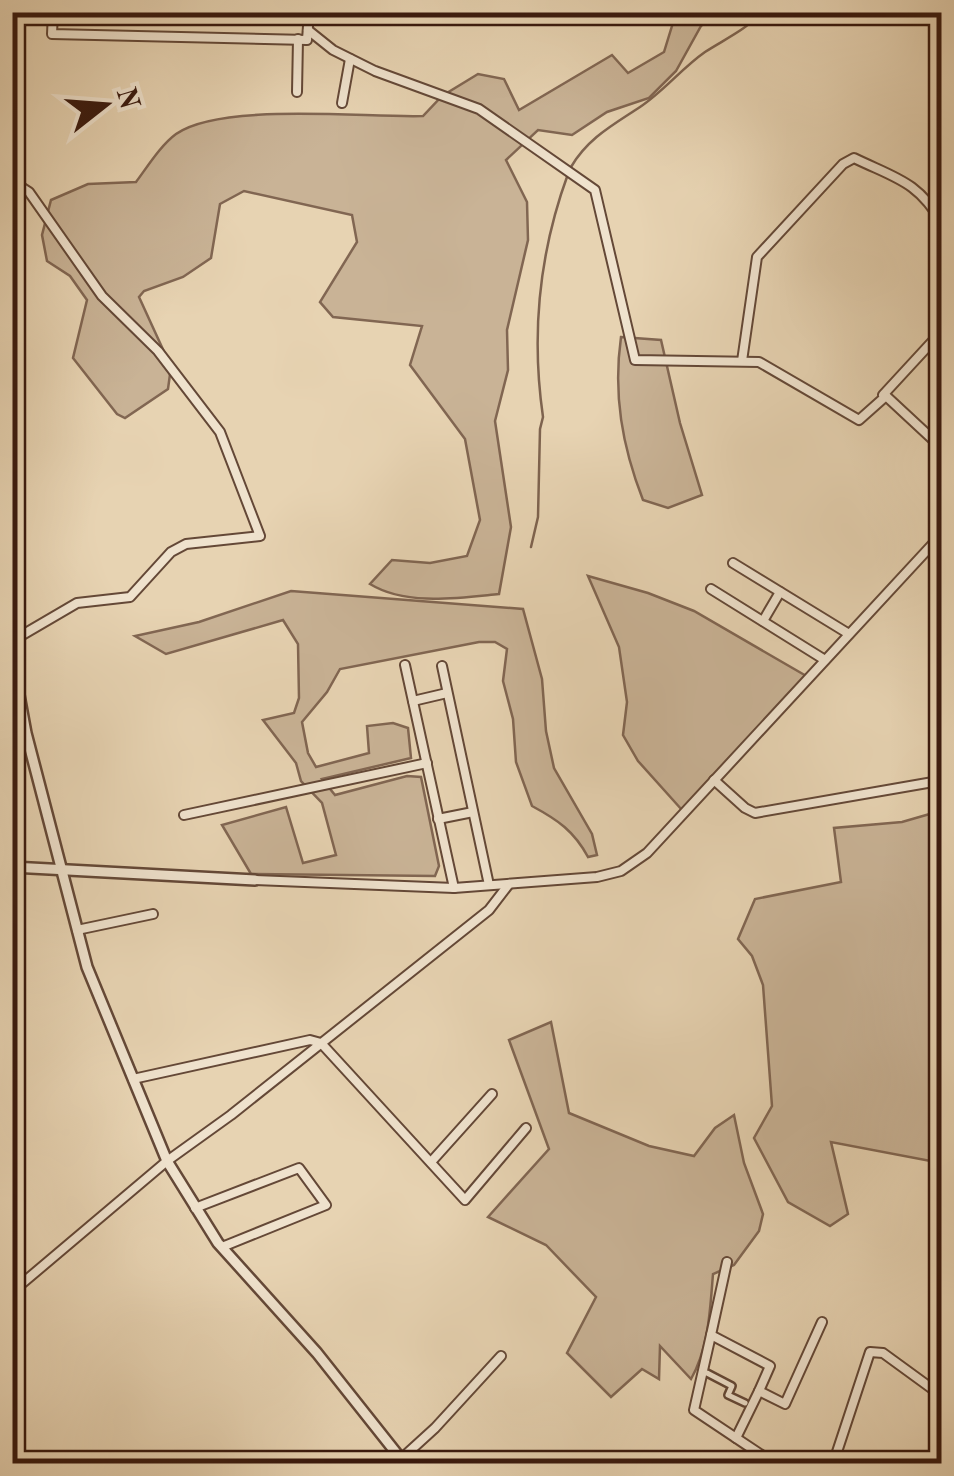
<svg xmlns="http://www.w3.org/2000/svg" width="954" height="1476" font-family="'Old Standard TT',serif">
<rect width="100%" height="100%" fill="#e7d3b2"/>
<filter id="stains"><feTurbulence type="fractalNoise" baseFrequency=".002" numOctaves="4"/><feColorMatrix values="0 0 0 0 .2 0 0 0 0 .09 0 0 0 0 .02 0 0 0 .5 -.17"/></filter>
<radialGradient id="worn" r=".72"><stop offset=".6" stop-color="#630" stop-opacity="0"/><stop offset="1" stop-color="#630" stop-opacity=".3"/></radialGradient>
<g fill="#c9b396" stroke="#816652" stroke-width="2.5">
<path d="M676 13H714L701 26 676 71 649 98 607 112 572 135 538 130 506 160 527 202 528 240 507 330 508 370 495 421 511 527 499 594C458 598 406 606 370 584L392 560 430 563 467 556 480 520 465 439 410 365 422 326 333 317 320 302 357 242 352 215 244 191 220 204 211 258 183 277 144 291 139 297 171 367 168 389 125 418 117 414 73 358 87 300 70 276 47 261 42 235 51 200 88 184 136 182C148 166 161 145 176 134 221 102 365 118 423 116L442 96 478 74 504 79 519 110 612 55 628 73 664 52Z"/>
<path d="M621 337 661 340 680 423 702 495 668 508 643 500C622 446 613 394 621 337Z"/>
<path d="M588 576 648 593 694 611 808 677 682 810 638 761 623 735 627 702 619 647Z"/>
<path d="M291 591 523 609 542 679 546 731 554 768 592 834 597 855 588 857C574 831 558 820 532 806L516 762 513 719 503 681 507 649 495 642H479L340 669 327 692 302 722 308 753 316 767 369 753 367 726 393 723 408 728 411 758 322 779 335 795 407 776 421 777 439 866 435 876 251 874 222 825 286 807 303 863 336 855 322 803 301 781 296 763 263 720 294 713 299 698 298 644 283 620 166 654 135 636 199 622Z"/>
<path d="M939 785H941V1163L831 1142 848 1214 830 1226 788 1202 754 1138 772 1106 763 985 752 956 738 939 755 899 841 882 834 828 902 822 940 811Z"/>
<path d="M551 1022 569 1113 649 1146 694 1156 715 1128 734 1115 744 1163 763 1214 759 1231 734 1265 713 1274C710 1310 709 1347 691 1379L660 1346 659 1379 642 1369 611 1397 567 1353 596 1297 546 1245 488 1217 549 1149 509 1040Z"/>
</g>
<g fill="none" stroke-linecap="round" stroke-linejoin="round">
<g stroke="#7e634f" stroke-width="2.5">
<path d="M571 167C588 138 613 125 640 107 664 91 682 68 705 52 725 39 746 30 762 12"/>
<path d="M531 547 538 517 540 429 543 417C531 334 539 253 568 174"/>
</g>
<g stroke="#644837" stroke-width="10">
<path id="pedestrian" d="M707 1373 732 1386 728 1395 745 1403"/>
</g>
<g stroke="#644837" stroke-width="12">
<g id="minor">
<path d="M53 12 52 34 307 40 309 12"/>
<path d="M308 30 333 50 375 71 479 109 595 190 635 360 759 362 859 420 886 396 883 395 942 331"/>
<path d="M297 92 298 39"/>
<path d="M342 103 350 59"/>
<path d="M12 181 29 192 102 296 158 351 220 432 260 536 186 544 171 552 130 597 77 603 12 641"/>
<path d="M742 361 757 257 843 164 854 158C895 178 918 181 942 223"/>
<path d="M886 396 942 448"/>
<path d="M733 563 849 634"/>
<path d="M711 589 825 660"/>
<path d="M763 621 780 592"/>
<path d="M405 665 454 888"/>
<path d="M442 666 489 885"/>
<path d="M413 701 447 693"/>
<path d="M714 780 745 808 755 813 933 782"/>
<path d="M184 815 427 763"/>
<path d="M438 819 473 812"/>
<path d="M255 880 454 888 597 877 621 871 647 853 942 534"/>
<path d="M77 930 153 914"/>
<path d="M133 1079 310 1040 321 1043 465 1200 526 1128"/>
<path d="M431 1162 492 1094"/>
<path d="M195 1208 299 1168 326 1205 222 1247"/>
<path d="M727 1262 711 1335 770 1366 759 1391 785 1404 822 1322"/>
<path d="M12 1292 167 1161 231 1115 489 910 509 884"/>
<path d="M711 1335 694 1410 775 1464"/>
<path d="M736 1438 759 1391"/>
<path d="M401 1459 435 1428 501 1356"/>
<path d="M833 1464 870 1352 883 1353 942 1396"/>
</g>
</g>
<g stroke="#644837" stroke-width="14">
<g id="tertiary">
<path d="M12 657 26 733 87 967 167 1161 218 1243 317 1353 405 1464"/>
<path d="M12 867 255 880"/>
</g>
</g>
<use href="#pedestrian" stroke="#efe2cd" stroke-width="5"/>
<use href="#minor" stroke="#efe2cd" stroke-width="8"/>
<use href="#tertiary" stroke="#efe2cd" stroke-width="9"/>
</g>
<rect width="954" height="1476" fill="none" stroke="#e7d3b2" stroke-width="50"/>
<rect x="15" y="15" width="924" height="1446" fill="none" stroke="#39190e" stroke-width="5"/>
<rect x="25" y="25" width="904" height="1426" fill="none" stroke="#39190e" stroke-width="2.5"/>
<g transform="translate(105 105) rotate(73)" stroke="#efe2cd" stroke-width="8" paint-order="stroke">
<path d="M0-8L18 38L0 25L-18 38Z" fill="#39190e"/>
<text y="-15" font-size="28" font-weight="bold" text-anchor="middle" fill="#39190e">N</text>
</g>
<rect width="100%" height="100%" filter="url(#stains)"/>
<rect width="100%" height="100%" fill="url(#worn)"/>
</svg>
